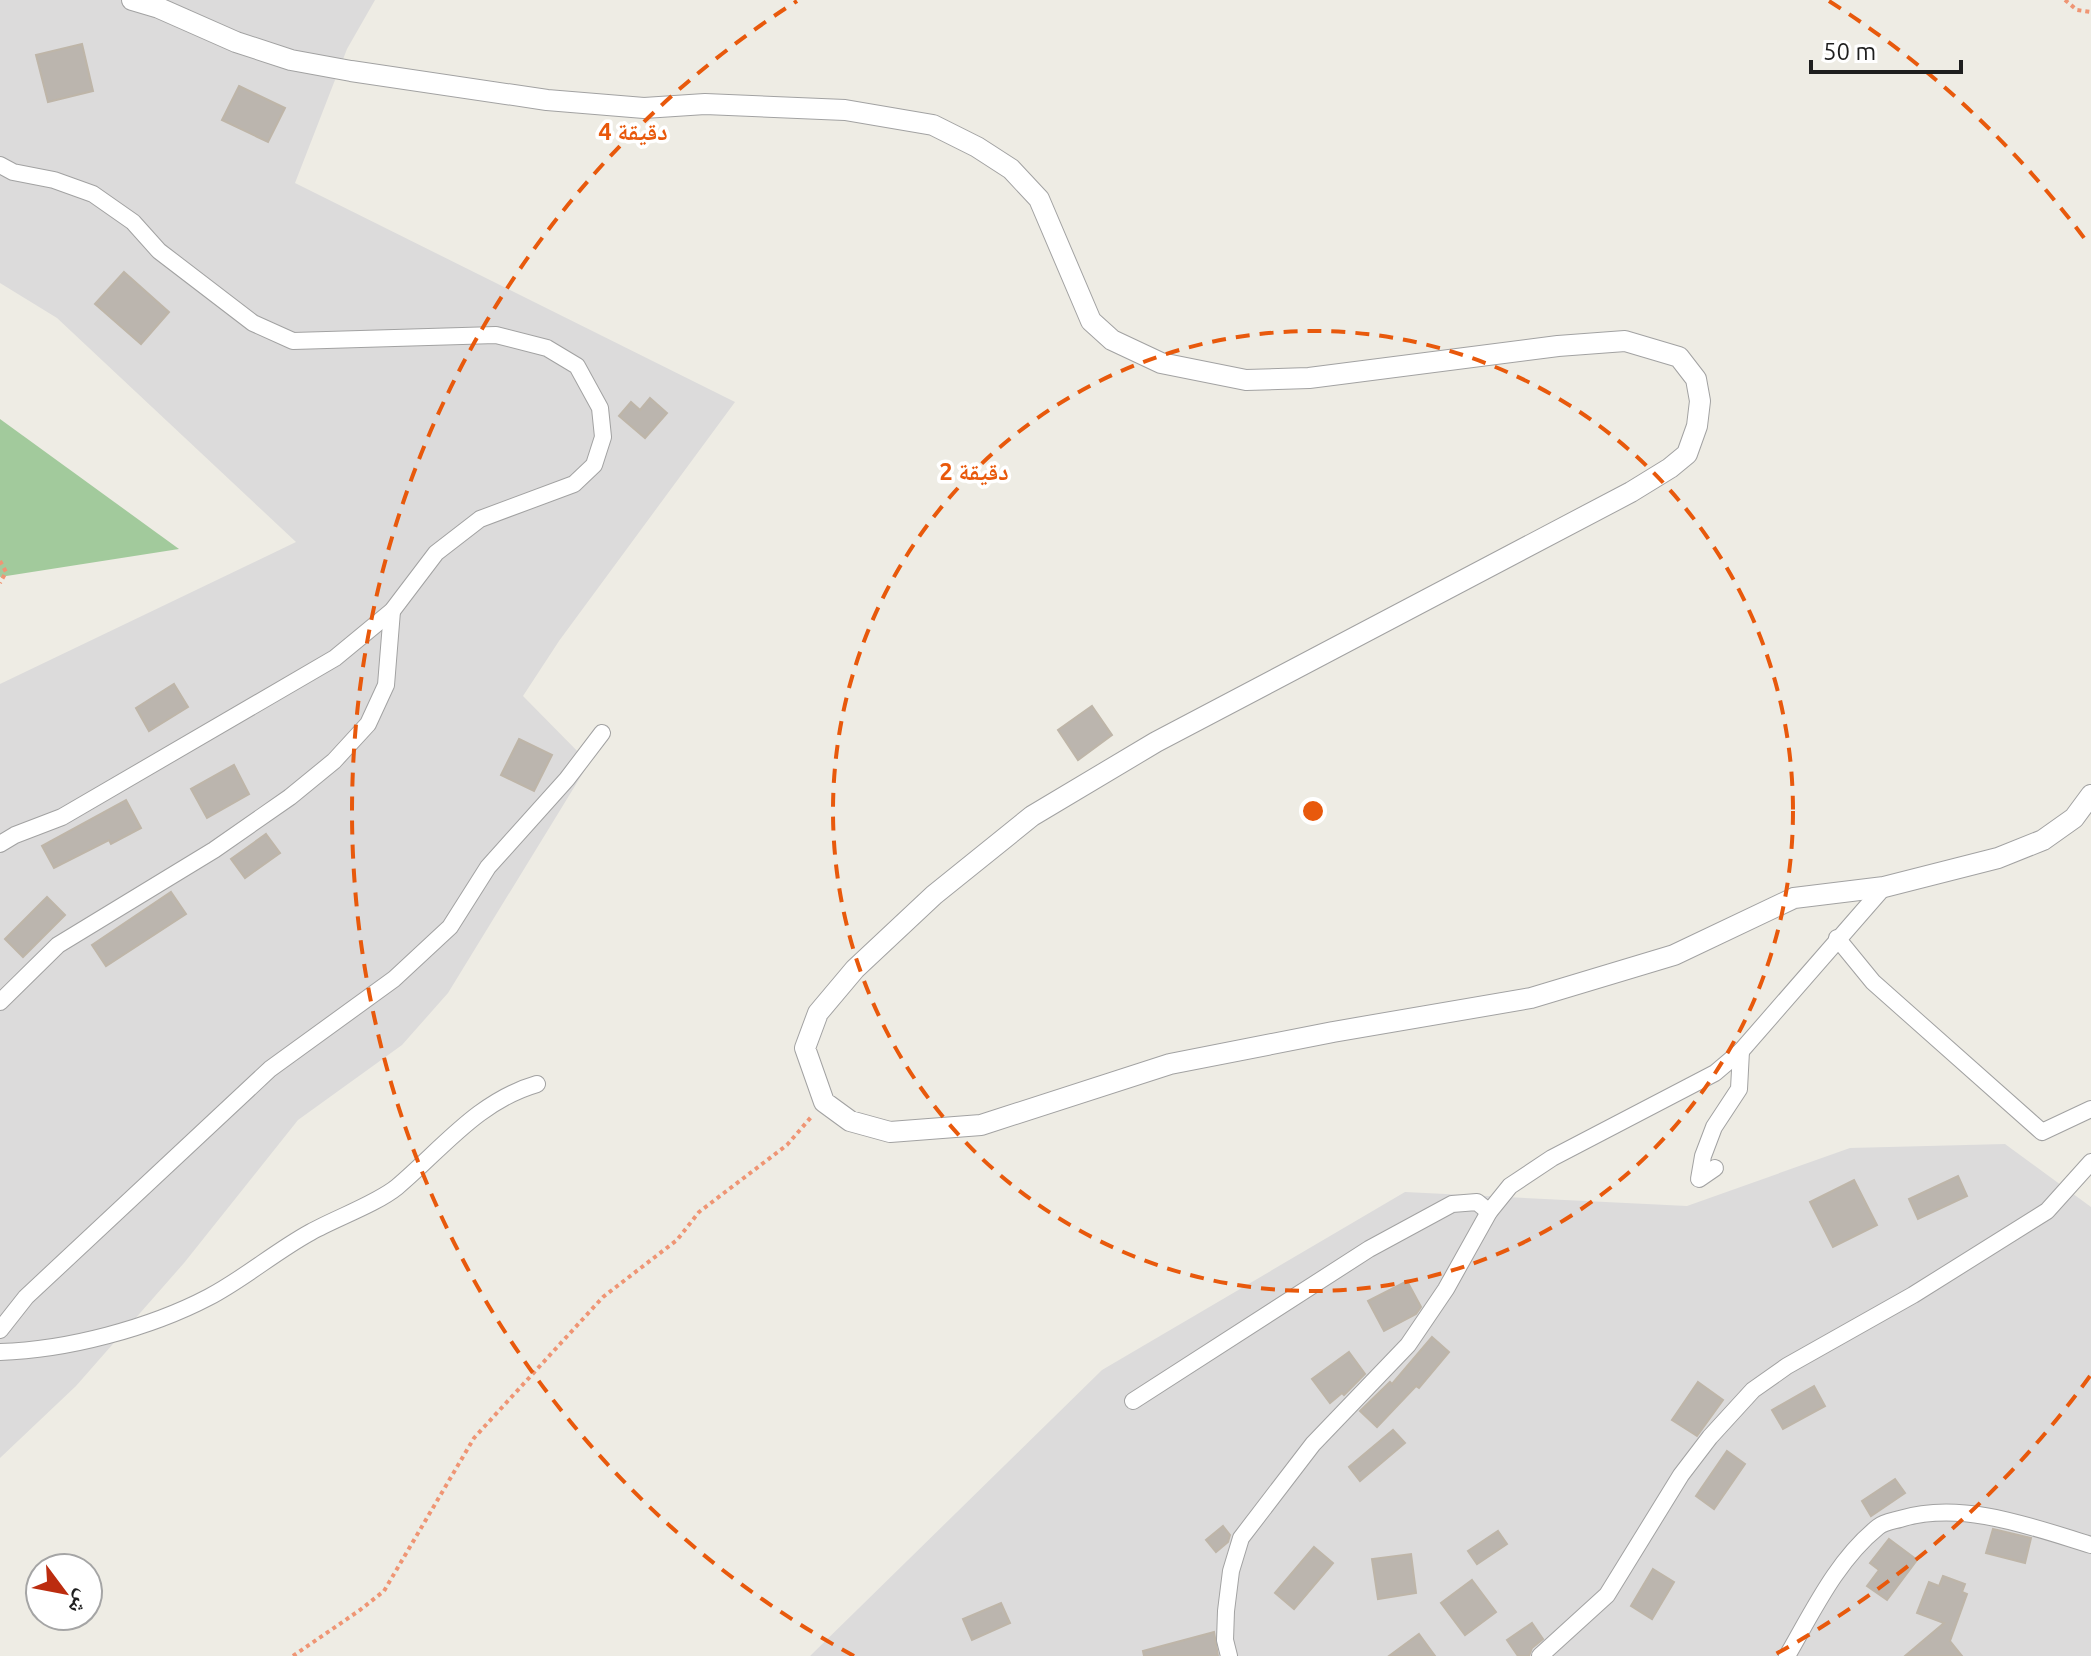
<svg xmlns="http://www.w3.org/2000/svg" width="2091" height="1656" font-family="Ubuntu,'Noto Naskh Arabic',sans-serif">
<rect width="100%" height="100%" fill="#eeece4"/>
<g fill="#dcdbdb">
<path d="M0 0H375L347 49 295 183 735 402 559 641 523 696 589 763 448 993 402 1045 298 1120 184 1263 76 1386 0 1458V684L296 542 57 318 0 283Z"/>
<path d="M2005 1144 2091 1207V1656H810L1102 1370 1405 1192 1687 1206 1850 1148Z"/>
</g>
<path fill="#a2ca9c" d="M0 419 179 549 0 577Z"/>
<g fill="#bbb5ae" stroke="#beb5a8" stroke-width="2">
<path d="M82 44 93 91 48 102 36 55Z"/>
<path d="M239 86 285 108 268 142 222 120Z"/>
<path d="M124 272 169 312 141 344 95 304Z"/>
<path d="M650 398 667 413 645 438 619 416 631 402 640 410Z"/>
<path d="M174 684 188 707 149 731 136 708Z"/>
<path d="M1092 706 1112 735 1078 760 1058 730Z"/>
<path d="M519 739 552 755 534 791 501 775Z"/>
<path d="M234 765 249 794 207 818 191 789Z"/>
<path d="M126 800 141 828 111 844 109 840 54 868 42 846Z"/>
<path d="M266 834 280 853 245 878 231 859Z"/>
<path d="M171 892 186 914 106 966 92 945Z"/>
<path d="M47 897 65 915 23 957 5 939Z"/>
<path d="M1958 1176 1967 1196 1918 1219 1909 1199Z"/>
<path d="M1854 1180 1877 1225 1833 1247 1810 1202Z"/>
<path d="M1407 1281 1421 1307 1416 1314 1384 1331 1368 1301Z"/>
<path d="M1432 1337 1449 1352 1419 1388 1416 1386 1377 1427 1360 1411 1390 1382 1392 1384Z"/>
<path d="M1349 1352 1365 1374 1344 1395 1342 1393 1330 1403 1312 1379Z"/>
<path d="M1698 1382 1723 1400 1697 1436 1672 1420Z"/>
<path d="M1814 1386 1825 1406 1783 1429 1772 1410Z"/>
<path d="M1393 1430 1405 1443 1360 1481 1349 1467Z"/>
<path d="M1727 1451 1745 1464 1714 1509 1696 1496Z"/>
<path d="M1895 1479 1905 1493 1871 1516 1862 1501Z"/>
<path d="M1223 1526 1230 1535 1228 1542 1216 1552 1206 1540Z"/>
<path d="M1993 1529 2031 1538 2025 1563 1986 1553Z"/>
<path d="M1498 1531 1507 1544 1477 1564 1468 1551Z"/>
<path d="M1889 1539 1917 1560 1887 1600 1867 1586 1879 1570 1870 1563Z"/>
<path d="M1314 1547 1333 1563 1294 1609 1275 1593Z"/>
<path d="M1411 1554 1416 1593 1378 1599 1372 1559Z"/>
<path d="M1653 1569 1674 1582 1652 1619 1631 1606Z"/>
<path d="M1943 1576 1965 1584 1962 1592 1967 1594 1950 1641 1962 1656H1905L1944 1623 1917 1613 1929 1582 1939 1586Z"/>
<path d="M1472 1580 1496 1612 1465 1635 1441 1603Z"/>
<path d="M1001 1603 1010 1623 972 1640 963 1619Z"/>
<path d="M1532 1623 1543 1639 1532 1648 1529 1656H1518L1507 1640Z"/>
<path d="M1214 1632 1218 1656H1144L1143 1651Z"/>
<path d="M1419 1634 1435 1656H1389Z"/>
</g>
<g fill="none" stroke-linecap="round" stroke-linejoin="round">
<g stroke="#a2a2a2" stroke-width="18">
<g id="minor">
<path d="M0 165 13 172 54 180 93 194 133 222 159 251 253 323 293 341 496 335 547 348 577 366 600 408 603 437 594 465 574 484 480 519 436 553 392 611 335 658 62 817 15 835 0 844"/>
<path d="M1837 938 1873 982 2042 1132 2091 1109"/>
<path d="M0 1002 58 945 214 850 290 797 334 761 368 724 386 685 392 611"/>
<path d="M1715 1168 1699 1179 1703 1156 1714 1127 1739 1089 1741 1051"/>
<path d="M0 1330 26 1297 270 1069 394 979 450 927 488 867 567 779 602 733"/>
<path d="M0 1352C67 1350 150 1328 209 1297 245 1278 276 1251 311 1232 336 1218 376 1204 397 1187 442 1149 478 1101 537 1084"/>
<path d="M1133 1401 1369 1249 1452 1204 1477 1202 1489 1212"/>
<path d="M1229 1656 1225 1640 1226 1611 1231 1571 1241 1538 1313 1444 1408 1345 1446 1289 1489 1212 1510 1186 1552 1158 1715 1073 1741 1051 1884 887"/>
<path d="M1540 1656 1607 1595 1681 1475 1710 1437 1753 1390 1787 1366 1913 1295 2047 1211 2091 1162"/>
<path d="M1787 1656C1813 1611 1837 1560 1878 1527 1884 1522 1893 1521 1900 1519 1962 1500 2032 1527 2091 1545"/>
</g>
</g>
<g stroke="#a2a2a2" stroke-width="22">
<path id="tertiary" d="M132 0 159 8 236 42 291 60 351 71 547 100 644 108 705 104 845 110 933 125 977 147 1011 169 1039 199 1091 321 1112 340 1161 363 1246 380 1309 378 1558 346 1625 341 1679 357 1696 379 1700 401 1697 426 1687 454 1670 468 1631 492 1156 742 1032 816 934 895 855 969 818 1013 805 1048 824 1102 850 1121 890 1132 981 1125 1170 1064 1333 1032 1531 998 1674 955 1794 898 1884 887 1998 858 2043 840 2074 818 2091 795"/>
</g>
<g stroke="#ef9574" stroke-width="4" stroke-dasharray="4 4" stroke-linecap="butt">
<path d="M2065 0 2077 10 2091 12"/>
<path d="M0 561 6 572 0 583"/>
<path d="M293 1656 360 1610 384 1591 474 1438 603 1297 677 1240 699 1212 787 1145 812 1116"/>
</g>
<use href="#minor" stroke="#fff" stroke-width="16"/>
<use href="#tertiary" stroke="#fff" stroke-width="20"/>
</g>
<g fill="none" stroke="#e8590c" stroke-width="4" stroke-dasharray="14 10">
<circle cx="1313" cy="811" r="480"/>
<path d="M2090 1376A961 961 0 0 1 1772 1656M854 1656A961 961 0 0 1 797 1M1829 1A961 961 0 0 1 2090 246"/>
</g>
<circle cx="1313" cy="811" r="12" fill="#e8590c" stroke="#fff" stroke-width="4"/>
<g font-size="24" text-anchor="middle" font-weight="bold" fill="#e8590c" stroke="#fff" stroke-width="7" stroke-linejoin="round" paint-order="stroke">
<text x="633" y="140">4 دقيقة</text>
<text x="974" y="480">2 دقيقة</text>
</g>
<g transform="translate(64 1592) rotate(122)"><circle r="38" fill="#ffffff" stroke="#a5a5a5" stroke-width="2"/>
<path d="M0-6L14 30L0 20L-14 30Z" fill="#bc2c0f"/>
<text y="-12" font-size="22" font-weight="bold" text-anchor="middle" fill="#1e1e1e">ش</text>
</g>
<path d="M1811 60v12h150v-12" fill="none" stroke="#1e1e1e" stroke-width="4"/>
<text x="1823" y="60" font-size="24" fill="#1e1e1e" stroke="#ffffff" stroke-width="6" paint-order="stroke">50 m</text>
</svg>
